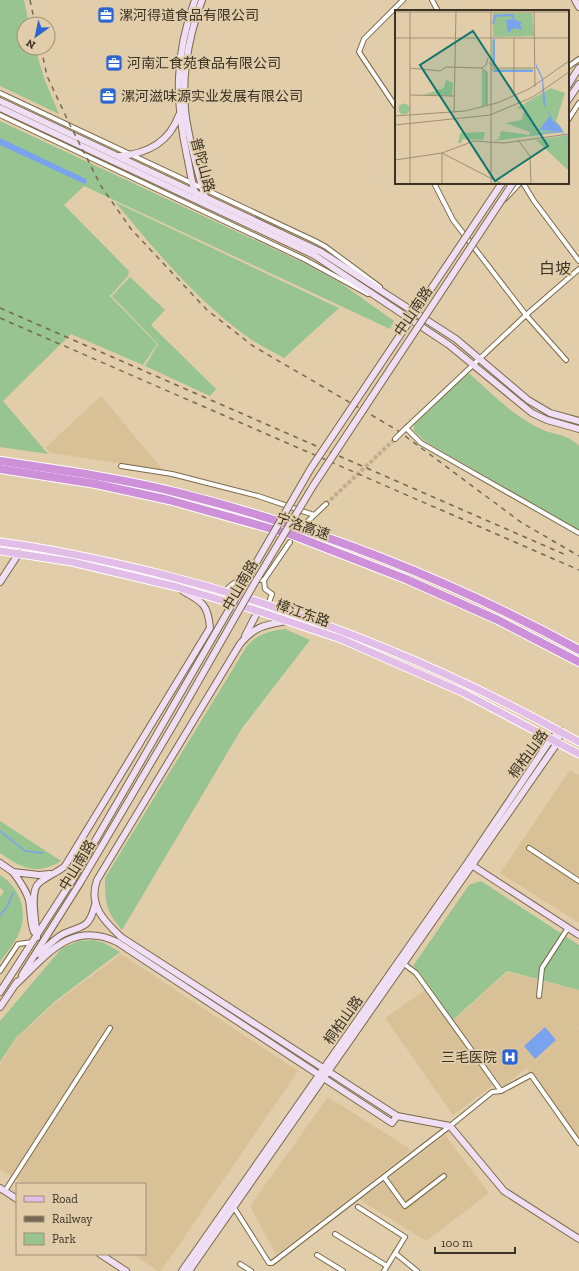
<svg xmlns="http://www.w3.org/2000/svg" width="579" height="1271" font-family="'Zilla Slab','Noto Sans SC',serif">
<rect width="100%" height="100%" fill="#e1cdaa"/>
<g fill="#d9c197">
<path d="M101 396 163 470 51 453 45 448Z"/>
<path d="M570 770 579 775V923L500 873Z"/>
<path d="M121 954 298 1071 161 1271H158L132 1254H145V1184H24L0 1169V1064L17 1038 55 1003Z"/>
<path d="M507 972 579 990V1026L503 1087 453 1021Z"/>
<path d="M425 990 492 1081V1086L453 1115 385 1018Z"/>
<path d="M579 1027V1140L527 1068Z"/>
<path d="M328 1097 412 1150 276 1255 250 1206Z"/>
<path d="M445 1135 489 1193 426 1241 360 1200Z"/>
</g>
<g fill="#97c490">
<path d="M0 0H24L29 24H24V48H35L44 78 59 114 0 86Z"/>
<path d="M0 121 306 264 342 284 394 321 390 329 84 186 64 205 129 271 128 276 110 296 157 344 143 365 71 334 3 401 48 454 0 447Z"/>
<path d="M115 202 339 308 284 358C272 351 260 346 249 338 197 301 156 251 115 202Z"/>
<path d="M130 277 165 310 151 325 216 389 210 396 145 366 158 344 112 296Z"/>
<path d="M469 373C490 392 511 414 537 427 552 436 566 432 579 446V530L426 442 414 431V425Z"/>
<path d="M285 629 310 640 242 728 122 930C106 912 105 902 105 878L247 646C257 634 270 631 285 629Z"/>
<path d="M0 821 61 861C36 876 22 868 0 853Z"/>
<path d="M0 875C19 887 28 910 20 931 16 942 6 953 0 962V897L4 891 0 888Z"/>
<path d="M481 881 579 945V990L507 971 453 1020 421 974 413 966 469 885Z"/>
<path d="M93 940 104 943 120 952 54 1002 16 1038 0 1062V1021L6 1014 62 948 79 941Z"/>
</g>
<g fill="#79a3ee">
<path d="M0 138 86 179 87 182 85 184 0 145Z"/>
<path d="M545 1027 556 1040 535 1059 524 1046Z"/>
</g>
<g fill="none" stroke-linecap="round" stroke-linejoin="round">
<g stroke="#79a3ee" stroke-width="1.5">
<path d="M0 831 25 851 43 853"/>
<path d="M0 915 7 907 13 893"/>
</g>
<path stroke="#c0ae8f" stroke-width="4" stroke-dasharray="4 2" stroke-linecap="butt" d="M326 504 395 439"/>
<g stroke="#7b694a" stroke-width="6">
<g id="street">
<path d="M432 0 438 11"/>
<path d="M568 67 579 59"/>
<path d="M0 93 315 241 326 247 380 287"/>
<path d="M396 107 359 52 364 39 403 0"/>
<path d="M0 115 304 259 368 294"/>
<path d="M568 120 579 103"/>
<path d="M434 183 453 220 526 315 566 360"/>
<path d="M523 183 534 201 579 261"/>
<path d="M505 199 520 183"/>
<path d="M406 428 421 443 579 533"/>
<path d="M404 430 526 315 579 269"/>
<path d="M395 439 399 435"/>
<path d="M121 466 172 474 258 496 314 515"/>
<path d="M306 523 326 504"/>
<path d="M264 580 290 542"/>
<path d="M226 591C236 576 248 580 264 580L265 589 272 594 268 605"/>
<path d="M529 848 579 881"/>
<path d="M404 964 416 973 501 1091"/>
<path d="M0 971 18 944 33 942"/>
<path d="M539 996 542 968 568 928"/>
<path d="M384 1177 405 1206 444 1176"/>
<path d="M5 1191 110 1028"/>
<path d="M233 1206 269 1263H272L450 1126 492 1092 501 1091 531 1075 579 1143"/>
<path d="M358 1207 405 1237 384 1271"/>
<path d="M335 1234 387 1266"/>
<path d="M395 1253 417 1271"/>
<path d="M317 1255 343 1271"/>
<path d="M240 1264 251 1271"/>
</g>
</g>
<g stroke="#7b694a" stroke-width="8">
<g id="secondary">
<path d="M195 0C175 54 175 100 187 156 190 168 191 183 196 195"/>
<path d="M202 0C187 40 179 87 188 129 192 152 199 175 205 197L203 199"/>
<path d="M575 0 579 7"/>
<path d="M568 85 579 68"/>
<path d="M568 100 579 84"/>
<path d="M0 101 321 252 456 339 528 400 550 413 579 421"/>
<path d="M0 108 314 255 449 345 532 413 547 420 579 429"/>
<path d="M119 156C147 154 169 143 179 115"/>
<path d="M0 582 19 553"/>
<path d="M287 621C265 625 255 626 240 644L97 880C88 905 104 921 121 937L397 1116 450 1126 504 1191 579 1239"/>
<path d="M245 636 258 611"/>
<path d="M0 863 13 872"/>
<path d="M470 864 579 935"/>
<path d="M34 932C30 922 31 911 29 900 26 890 19 880 13 872L39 875 50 874"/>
<path d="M37 937C36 924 29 891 39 883 47 876 57 873 65 866L210 628C208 605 203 602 183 591"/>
<path d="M39 954C46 948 54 939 63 934 83 925 89 929 95 905"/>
<path d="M22 975 80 883"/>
<path d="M16 984C47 955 71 920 117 942L392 1123 397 1116"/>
<path d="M0 992 73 879"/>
<path d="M0 1007 17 982"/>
<path d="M0 1188 17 1199"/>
<path d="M100 1254 126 1271"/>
<path d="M182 1271 468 862 551 739 560 731"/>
<path d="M189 1271 558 742 560 731"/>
</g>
</g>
<g stroke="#fff" stroke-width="9">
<g id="primary">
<path d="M0 542C54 549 108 561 161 574 307 611 447 668 579 742"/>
<path d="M0 551 72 562 177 587 258 611 341 639 464 693 579 754"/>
</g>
</g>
<g stroke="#fff" stroke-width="10">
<g id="highway">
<path d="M0 461C60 470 120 478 179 493 318 528 453 581 579 650"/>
<path d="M0 469 96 484 169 500 290 534 406 579 498 620 579 662"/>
</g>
</g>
<use href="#street" stroke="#fff" stroke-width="4"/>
<use href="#secondary" stroke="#f0def4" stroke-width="6"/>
<use href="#primary" stroke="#e2bde8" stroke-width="7"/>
<use href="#highway" stroke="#ce91d9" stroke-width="8"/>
<g stroke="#756953" stroke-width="1.5" stroke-dasharray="5 5" stroke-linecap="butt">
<path d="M30 0 35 24"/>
<path d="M41 48 47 76 70 125 101 186 131 229 207 310 253 346 397 430 522 523 579 556"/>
<path d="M0 308 566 555"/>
<path d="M0 318 579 570"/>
</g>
<g stroke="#7b694a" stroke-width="6" stroke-linecap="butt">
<path id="street-bridge" d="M399 435 404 430"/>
</g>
<g stroke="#7b694a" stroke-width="8" stroke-linecap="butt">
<g id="secondary-bridge">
<path d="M73 879 311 468 502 183"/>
<path d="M80 883 178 717 254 584 313 486 513 183"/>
</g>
</g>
<use href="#street-bridge" stroke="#fff" stroke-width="4"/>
<use href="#secondary-bridge" stroke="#f0def4" stroke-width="6"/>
</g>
<defs>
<g id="office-square" transform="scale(0.9)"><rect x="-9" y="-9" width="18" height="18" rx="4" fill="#2a65d3" stroke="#e1cdaa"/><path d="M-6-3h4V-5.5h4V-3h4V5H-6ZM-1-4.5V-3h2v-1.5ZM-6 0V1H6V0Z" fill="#fff"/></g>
<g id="hospital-square" transform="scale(0.9)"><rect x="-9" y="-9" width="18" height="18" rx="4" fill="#2a65d3" stroke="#e1cdaa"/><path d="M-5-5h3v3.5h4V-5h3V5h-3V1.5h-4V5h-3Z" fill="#fff"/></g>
</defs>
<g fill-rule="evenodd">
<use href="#office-square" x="106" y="15"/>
<use href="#office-square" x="114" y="63"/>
<use href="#office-square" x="108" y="96"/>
<use href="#hospital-square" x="510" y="1057"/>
</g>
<g text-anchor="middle" stroke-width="3.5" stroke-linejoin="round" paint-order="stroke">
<g font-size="14" fill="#3b3325" stroke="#e1cdaa" text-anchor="start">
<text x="119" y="20">漯河得道食品有限公司</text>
<text x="127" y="68">河南汇食苑食品有限公司</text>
<text x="121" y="101">漯河滋味源实业发展有限公司</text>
<text x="497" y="1062" text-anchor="end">三毛医院</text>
</g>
<g font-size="14" fill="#3b3325" stroke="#e1cdaa">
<text transform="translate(203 165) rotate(75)" y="5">普陀山路</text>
<text transform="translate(413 311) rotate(-56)" y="5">中山南路</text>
<text transform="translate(303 526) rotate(19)" y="5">宁洛高速</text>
<text transform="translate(240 585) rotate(-60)" y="5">中山南路</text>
<text transform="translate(303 613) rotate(19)" y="5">樟江东路</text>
<text transform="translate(528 754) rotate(-54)" y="5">桐柏山路</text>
<text transform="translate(77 865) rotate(-59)" y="5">中山南路</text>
<text transform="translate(343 1020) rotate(-55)" y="5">桐柏山路</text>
</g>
<g font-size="16" fill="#3b3325" stroke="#e1cdaa">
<text x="555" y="274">白坡</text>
</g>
</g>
<g transform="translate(395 10)">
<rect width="174" height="174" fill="#e1cdaa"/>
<path d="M98 3H137L139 26 98 27ZM100 29V55L117 57 97 55V30ZM87 59 92 63V94L87 97ZM100 59H137L138 62H97ZM51 70 58 73 57 85H28L49 78ZM156 78 170 83 161 111 169 122 98 131 104 129 106 121 134 125 135 122 110 113 127 110 129 100 122 98ZM3.5 99a5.5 5.5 0 1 1 11 0a5.5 5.5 0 1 1-11 0ZM90 122 88 130 68 129 66 133H63L65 123ZM174 125V161L141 130Z" fill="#97c490"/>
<path d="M119 9 127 13 125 15 127 20 119 18 113 23 111 10ZM141 30V54L148 68 151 99 155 104 158 111 165 116 174 134 167 122 134 125 162 121 144 120 155 106 148 93 147 69 141 57Z" fill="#79a3ee"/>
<path fill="none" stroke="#79a3ee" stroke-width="2" d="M98 14 100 6 117 5 119 9M99 29V56M99 61H138"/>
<path fill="none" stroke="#9f8f75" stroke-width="1" d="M139 0 140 77M0 2H174M96 2V174M0 28H174M94 53 100 58 96 60M15 58 45 61 51 57 87 58 91 55 93 48M86 58 92 62V95M100 58H139M15 85 59 86M119 85V28M59 103 61 0M0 106 70 101 102 93 134 79 174 51M0 115 95 105 138 87 174 62M123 130 135 146 136 174M47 143 107 174M0 150 47 143 79 131 109 133 174 124M15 174V2M47 174V143"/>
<path fill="#0f766e" fill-opacity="0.15" stroke="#0f766e" stroke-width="2" d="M78 21 153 136 100 171 25 55Z"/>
<rect width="174" height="174" fill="none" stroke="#3b3325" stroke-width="2"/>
</g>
<rect x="16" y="1183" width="130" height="72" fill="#e1cdaa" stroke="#9f8f75"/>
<rect x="24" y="1196" width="20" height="6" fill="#e2bde8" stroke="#9f8f75"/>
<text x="52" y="1203" font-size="12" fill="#3b3325">Road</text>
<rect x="24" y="1216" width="20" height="6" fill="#756953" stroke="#9f8f75"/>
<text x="52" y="1223" font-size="12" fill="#3b3325">Railway</text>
<rect x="24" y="1233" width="20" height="12" fill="#97c490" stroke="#9f8f75"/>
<text x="52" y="1243" font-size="12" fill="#3b3325">Park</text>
<g transform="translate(36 36) rotate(213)"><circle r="19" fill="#e1cdaa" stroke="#9f8f75"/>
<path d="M0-3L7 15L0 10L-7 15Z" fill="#2a65d3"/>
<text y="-6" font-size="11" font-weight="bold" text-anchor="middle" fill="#3b3325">N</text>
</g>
<path d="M435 1247v6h80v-6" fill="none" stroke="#3b3325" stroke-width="2"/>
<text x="441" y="1247" font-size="12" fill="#3b3325" stroke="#e1cdaa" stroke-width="3" paint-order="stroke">100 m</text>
</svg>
